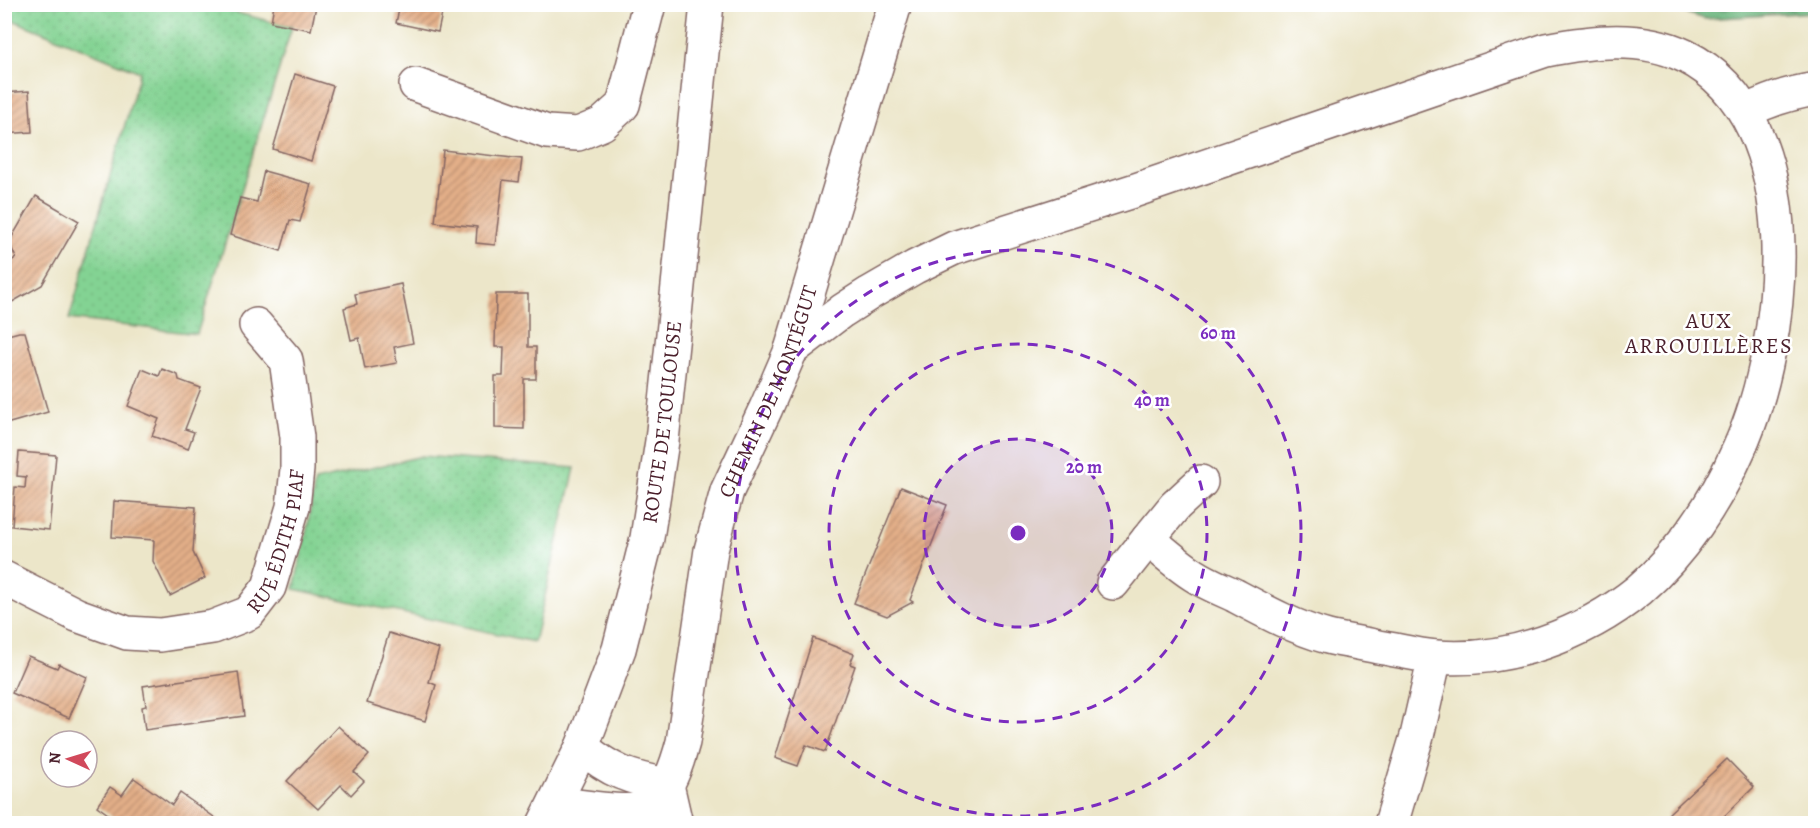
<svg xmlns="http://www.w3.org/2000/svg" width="1820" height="828" font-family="Alegreya,serif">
<defs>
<pattern id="grass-dots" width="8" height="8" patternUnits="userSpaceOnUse" patternTransform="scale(1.5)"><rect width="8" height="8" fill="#83d393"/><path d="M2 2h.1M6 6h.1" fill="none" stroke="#73b57f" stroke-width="1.8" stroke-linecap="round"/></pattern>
<pattern id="forest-firs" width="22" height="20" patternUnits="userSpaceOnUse" patternTransform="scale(1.5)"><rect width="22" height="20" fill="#6ab57d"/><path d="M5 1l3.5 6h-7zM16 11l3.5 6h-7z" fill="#599367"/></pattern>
<pattern id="building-hatch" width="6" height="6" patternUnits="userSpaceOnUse" patternTransform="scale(1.5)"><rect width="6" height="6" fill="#e3af88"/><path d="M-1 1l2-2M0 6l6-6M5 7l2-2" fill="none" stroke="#ba8e6f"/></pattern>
</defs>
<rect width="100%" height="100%" fill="#fff"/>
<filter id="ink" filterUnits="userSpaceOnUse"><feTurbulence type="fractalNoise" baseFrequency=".0167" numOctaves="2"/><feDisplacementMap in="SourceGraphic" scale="12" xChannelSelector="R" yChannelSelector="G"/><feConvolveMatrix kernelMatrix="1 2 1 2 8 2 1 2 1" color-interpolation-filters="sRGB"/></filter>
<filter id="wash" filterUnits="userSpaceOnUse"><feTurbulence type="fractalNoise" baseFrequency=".008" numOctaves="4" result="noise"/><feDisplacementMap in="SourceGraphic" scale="24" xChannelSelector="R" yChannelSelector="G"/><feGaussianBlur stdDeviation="1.35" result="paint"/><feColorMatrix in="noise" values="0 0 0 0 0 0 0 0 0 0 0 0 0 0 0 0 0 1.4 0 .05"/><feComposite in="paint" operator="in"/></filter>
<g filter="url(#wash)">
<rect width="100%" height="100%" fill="#ece6c9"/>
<g fill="url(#grass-dots)" stroke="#66795f" stroke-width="1.5">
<path d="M4 5H207L292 27 197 334 69 319 140 72 5 17Z"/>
<path d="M422 456 575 468 534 642 294 589 308 524 315 481Z"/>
</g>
<path fill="url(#forest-firs)" stroke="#5a6a54" stroke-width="1.5" d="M1815 4V12L1705 19 1659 5Z"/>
<g id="blocks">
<g fill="url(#building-hatch)">
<path d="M274 4H307L316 6 311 30 271 22Z"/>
<path d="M400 4H444L438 32 396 23Z"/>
<path d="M295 74 333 86 311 161 273 149Z"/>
<path d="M29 91 32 132 4 134V93Z"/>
<path d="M443 150 522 159 519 182 503 180 495 245 476 243 477 227 435 222Z"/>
<path d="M264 171 311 184 300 222 290 220 281 251 230 235 240 198 257 202Z"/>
<path d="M36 196 79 221 42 285 7 305 4 301V265L16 258 9 242Z"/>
<path d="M401 284 413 343 394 347 397 363 365 369 359 338 351 340 344 308 357 304 355 294Z"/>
<path d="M496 294H528V347H536V379H524V429L495 428V376H503L504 347H495Z"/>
<path d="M19 332H25L48 412 6 424 4 419V336Z"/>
<path d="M142 369 159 376 162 369 178 375 179 380 201 388 185 429 194 432 188 449 152 436 159 419 128 406Z"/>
<path d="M19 452 56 455 49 530 12 526 15 487 25 488 26 477 17 476Z"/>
<path d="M901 487 947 505 910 600 913 602 887 616 854 603Z"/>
<path d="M114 501 196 507 193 552 205 578 170 596 153 561 154 540 112 537Z"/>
<path d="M389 633 439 649 429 682 436 685 425 721 367 703Z"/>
<path d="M813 638 854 654 850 664 855 666 825 752 806 745 798 766 775 758Z"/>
<path d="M28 656 57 668 59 664 87 677 69 718 12 693Z"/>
<path d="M238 672 244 716 145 730 142 707 146 706 143 686Z"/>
<path d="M338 726 369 755 354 772 364 781 351 795 341 785 318 809 287 781Z"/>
<path d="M1727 759 1754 787 1716 824H1676L1667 815Z"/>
<path d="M134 778 172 805 180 793 221 822 220 824H122L97 806 110 787 122 795Z"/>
</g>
</g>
</g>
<g filter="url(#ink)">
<use href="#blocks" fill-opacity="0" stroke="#836562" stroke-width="1.5"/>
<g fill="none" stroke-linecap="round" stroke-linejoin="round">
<g stroke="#836562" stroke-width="36">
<g id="minor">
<path d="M416 85 547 132 578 134 602 124 623 105 649 4"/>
<path d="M1745 112C1768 100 1790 93 1816 89"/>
<path d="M791 350 842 311 870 293 915 267 954 248 1136 190 1546 50C1591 41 1642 35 1685 56 1812 119 1787 343 1739 449 1716 501 1682 553 1639 590 1584 635 1507 663 1436 657 1417 655 1397 650 1378 647 1362 643 1344 641 1328 637 1295 628 1264 611 1234 595 1221 589 1206 583 1194 575 1178 565 1163 551 1148 539L1113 583"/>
<path d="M1148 539 1175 506 1201 482"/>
<path id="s1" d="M4 578 77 615 127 633 160 635 213 627 249 613 269 587 293 507 297 469V437L286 360 256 325"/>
<path d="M582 747C611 772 630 778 667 785"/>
<path d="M667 785 676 824"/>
<path id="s2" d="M555 803C573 805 623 814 638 809 667 799 676 768 683 742L711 550 727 491 766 408 791 350 895 4"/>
<path d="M1391 824 1417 736 1435 657"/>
</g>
</g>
<g stroke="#836562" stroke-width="36">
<g id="major">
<path id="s3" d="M544 824 582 747 619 649 647 538 662 441 707 4"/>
</g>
</g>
<use href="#minor" stroke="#fff" stroke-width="33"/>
<use href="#major" stroke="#fff" stroke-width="33"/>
</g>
</g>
<circle cx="1018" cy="533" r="94" fill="#7b2cbf" fill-opacity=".12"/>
<g fill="none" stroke="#7b2cbf" stroke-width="3" stroke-dasharray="10 8">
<circle cx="1018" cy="533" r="94"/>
<circle cx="1018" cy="533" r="189"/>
<circle cx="1018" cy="533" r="283"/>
</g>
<g text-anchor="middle" stroke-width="5" stroke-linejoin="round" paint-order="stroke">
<g font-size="21" fill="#4a1f2b" stroke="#fff">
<text dy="7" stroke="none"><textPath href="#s2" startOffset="531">CHEMIN DE MONTÉGUT</textPath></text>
<text dy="7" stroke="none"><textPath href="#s3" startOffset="422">ROUTE DE TOULOUSE</textPath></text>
<text dy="7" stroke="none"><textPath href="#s1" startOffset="339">RUE ÉDITH PIAF</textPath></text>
</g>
<g font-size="22" letter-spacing="1.5" fill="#4a1f2b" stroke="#fff">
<text x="1709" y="328">AUX<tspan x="1709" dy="25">ARROUILLÈRES</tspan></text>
</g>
</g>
<circle cx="1018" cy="533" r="9" fill="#7b2cbf" stroke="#fff" stroke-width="3"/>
<g font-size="18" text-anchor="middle" font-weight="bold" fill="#7b2cbf" stroke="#fff" stroke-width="5" stroke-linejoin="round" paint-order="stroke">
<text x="1218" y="339">60 m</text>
<text x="1152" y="406">40 m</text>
<text x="1084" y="473">20 m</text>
</g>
<rect width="1820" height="828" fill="none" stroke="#fff" stroke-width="24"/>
<g transform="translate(69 759) rotate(274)"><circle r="28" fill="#ffffff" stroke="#b7a5aa" stroke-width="1.5"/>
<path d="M0-4.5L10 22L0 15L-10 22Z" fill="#d1495b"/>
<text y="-9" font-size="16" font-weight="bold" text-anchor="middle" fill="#4a1f2b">N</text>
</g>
</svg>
